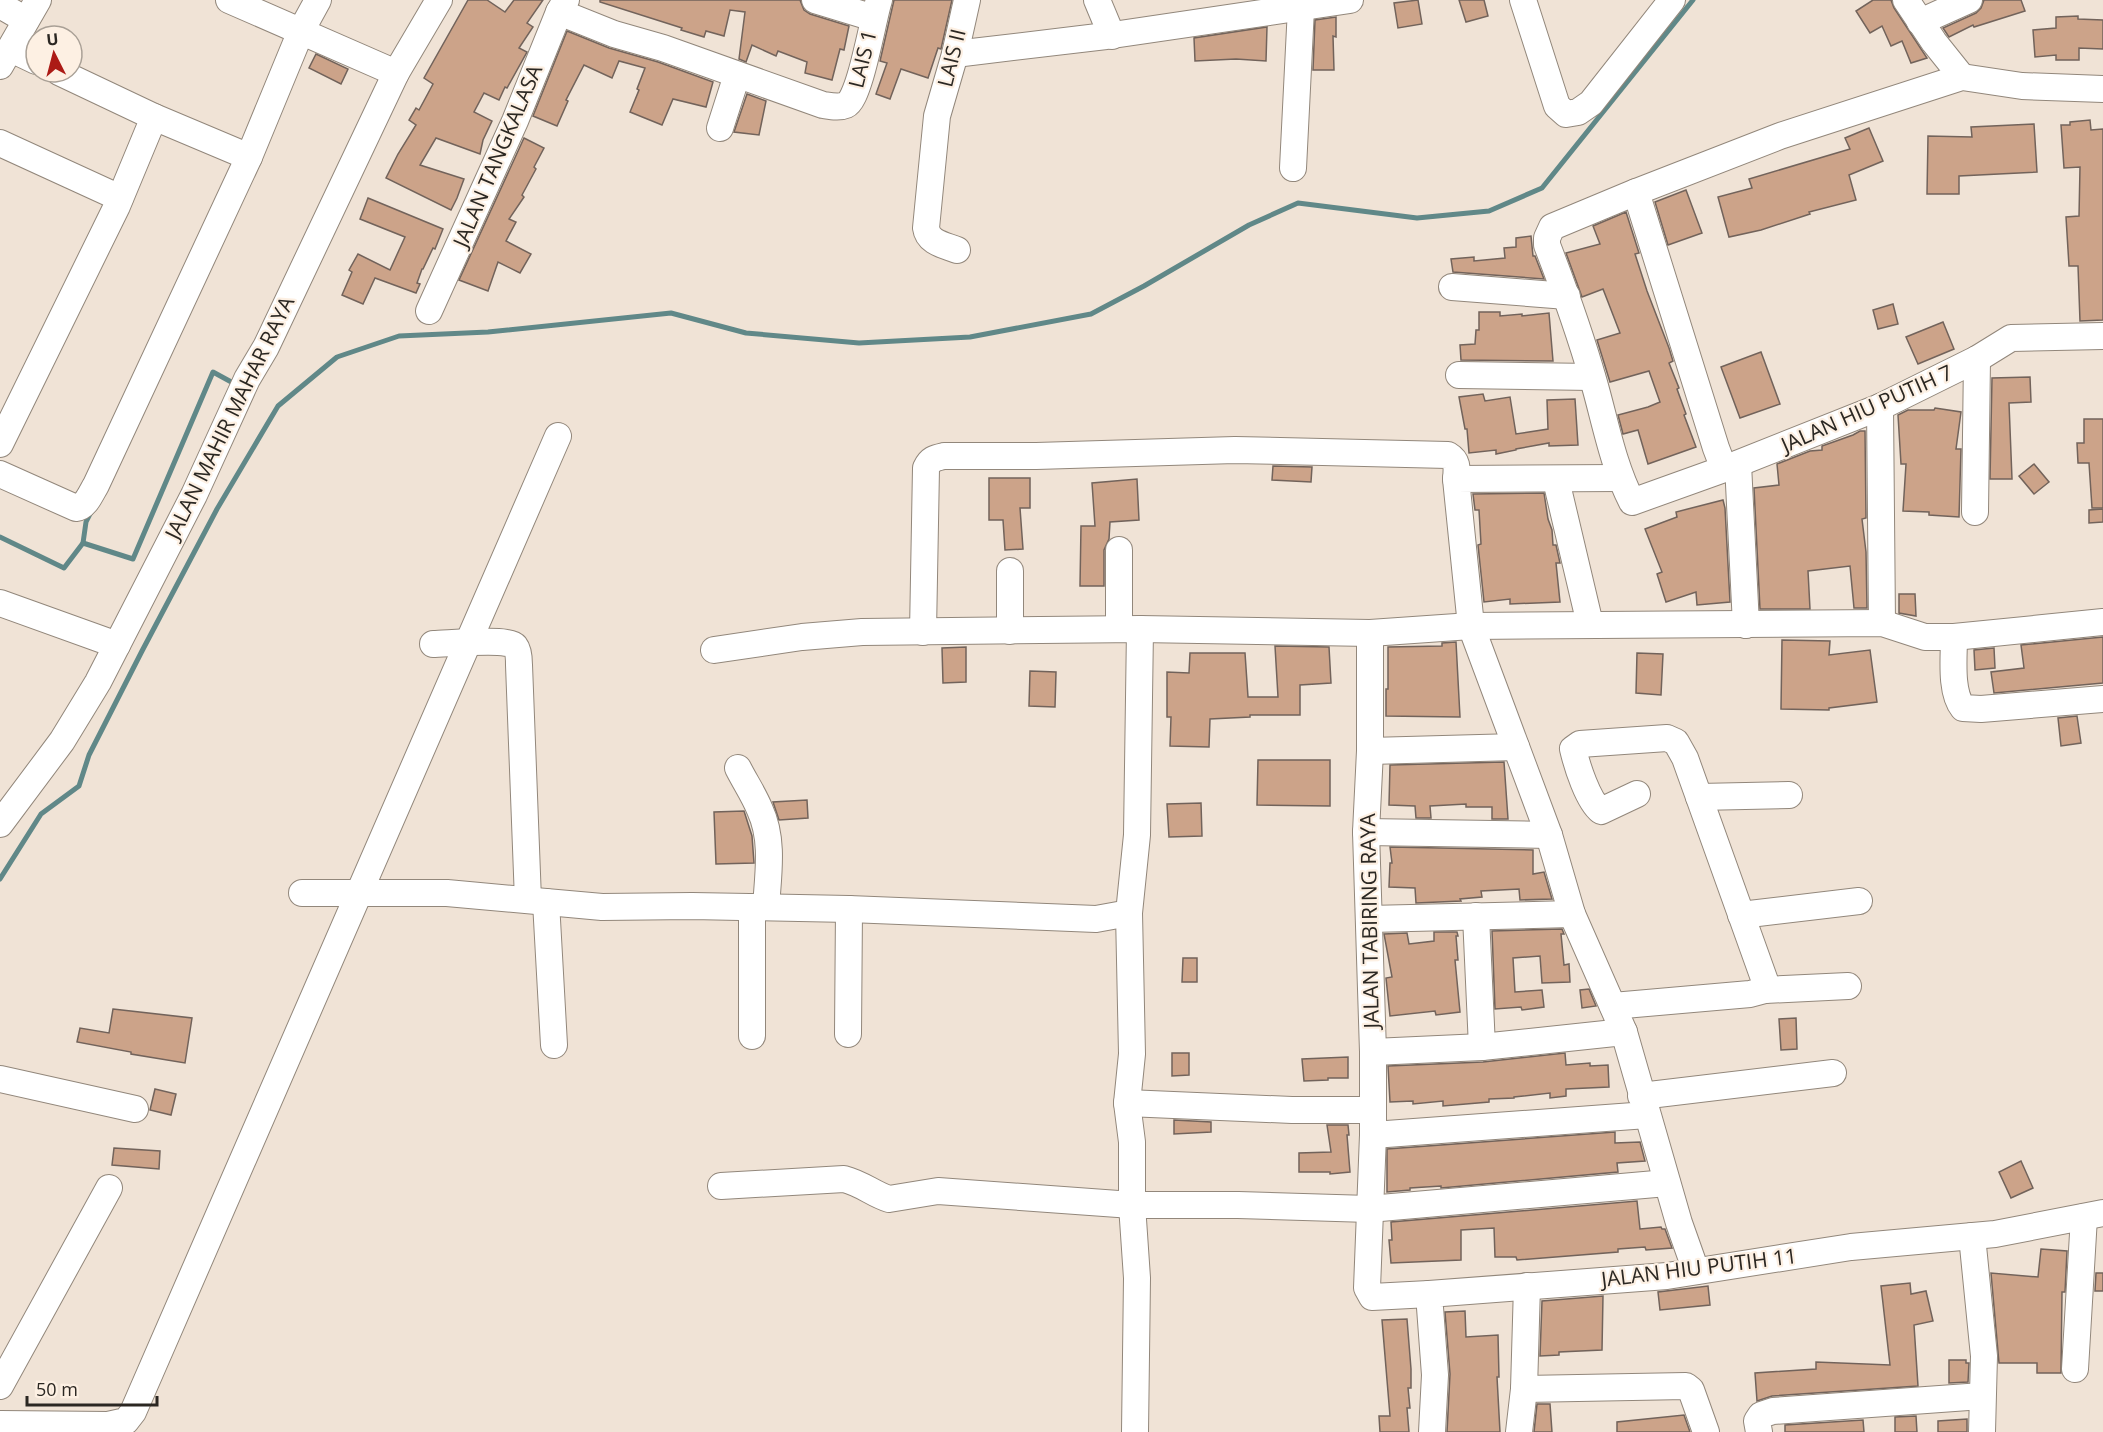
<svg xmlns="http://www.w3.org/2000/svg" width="2103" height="1432" font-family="'Open Sans',sans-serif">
<rect width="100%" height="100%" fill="#f0e3d6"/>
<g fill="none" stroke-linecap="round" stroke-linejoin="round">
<g stroke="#608888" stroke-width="5">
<path d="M0 537 64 568 83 543 133 559 213 372 235 384"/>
<path d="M83 543 86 522 91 512"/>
<path d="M0 879 41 814 79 786 89 755 142 651 217 509 278 406 337 357 399 336 488 332 671 313 746 333 859 343 970 337 1091 314 1144 286 1249 225 1298 203 1417 218 1489 211 1542 188 1693 0"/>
</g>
</g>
<g fill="#cca389" stroke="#72635b" stroke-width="1.5">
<path d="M468 0H487L505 12 514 0H543L527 23 533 27 519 48 527 52 507 88 505 87 499 100 484 93 474 112 492 121 483 140 480 154 436 138 420 165 464 179 457 198 451 210 386 178 398 154 416 125 409 120 416 108 419 110 433 84 424 78Z"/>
<path d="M600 0H800L804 10 810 14 849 26 844 50 840 49 832 80 805 73 807 62 778 51 776 56 752 45 746 62 739 59 745 12 730 10 724 36 706 31 704 37 681 30 682 28 600 2Z"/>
<path d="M894 0H952L941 49 938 48 928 78 901 69 890 99 876 94 887 63 880 61Z"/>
<path d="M1418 0 1422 24 1398 28 1394 3Z"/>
<path d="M1459 0H1484L1488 16 1466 22Z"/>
<path d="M1873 0H1891L1894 8 1927 58 1911 63 1902 41 1891 46 1882 26 1870 33 1856 11Z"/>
<path d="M1984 0H2021L2025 11 1974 27 1973 25 1949 37 1943 28 1976 13 1981 8Z"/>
<path d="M2078 16V19L2103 20V49L2079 48V60H2056V55L2035 57 2033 30 2056 28V17Z"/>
<path d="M1336 17V37L1333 36 1334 70H1313L1315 20Z"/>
<path d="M1267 27 1266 61 1236 59 1195 61 1194 38Z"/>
<path d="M567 31 609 48 658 62 713 82 706 107 673 99 662 125 630 112 639 90 637 89 645 68 619 61 612 78 584 65 566 100 568 101 557 126 533 116Z"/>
<path d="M316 54 348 69 341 84 309 68Z"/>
<path d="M747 94 766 101 759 135 734 132Z"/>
<path d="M2090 120 2091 130 2103 129V320L2080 321 2078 266H2069L2066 217 2079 216 2080 167 2064 168 2061 125H2070V122Z"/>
<path d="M2034 124 2037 172 1959 176V194H1927L1928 136 1972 137 1971 127Z"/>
<path d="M1869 128 1883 161 1849 175 1856 200 1809 212 1810 214 1761 230 1729 237 1718 197 1752 188 1749 179 1850 149 1845 138Z"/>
<path d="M524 138 544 148 534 167 536 169 522 195 524 197 509 219 516 222 506 241 531 254 520 273 498 262 488 291 459 280Z"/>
<path d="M1686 190 1702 233 1668 245 1655 202Z"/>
<path d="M368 198 443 229 435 249 433 248 423 269H422L417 283 420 284 416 293 375 278 363 304 342 295 352 272 349 270 358 254 390 270 405 237 360 219Z"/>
<path d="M1626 212 1639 253 1635 254 1647 291 1669 348 1673 361 1669 363 1679 388 1677 389 1686 414 1684 415 1696 447 1648 464 1638 430 1623 434 1618 415 1648 407 1660 402 1649 371 1610 382 1597 340 1620 333 1603 289 1582 297 1566 253 1600 244 1593 226Z"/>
<path d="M1531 236 1533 256H1535L1544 279 1453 272 1451 259 1474 257V261L1505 258 1504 248 1516 247V238Z"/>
<path d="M1893 304 1898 324 1878 329 1873 310Z"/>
<path d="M1479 312H1500V316L1522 314V316L1549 313 1553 361 1461 360 1460 345 1475 344 1476 330H1479Z"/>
<path d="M1943 322 1954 349 1918 364 1906 337Z"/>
<path d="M1761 352 1780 404 1740 418 1721 367Z"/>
<path d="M2030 377 2031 402 2009 403 2012 479H1990L1992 378Z"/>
<path d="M1483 394 1485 401 1510 397 1516 434 1548 429 1547 400 1575 399 1578 445 1549 446V443L1516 449V450L1496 454V450L1469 453 1467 429H1465L1459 397Z"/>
<path d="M1935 408 1961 412 1956 449H1961L1959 517 1929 515V512L1903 511 1906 464H1901L1898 415 1908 410H1934Z"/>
<path d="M2084 419H2103V508H2092L2089 463H2078L2077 443H2084Z"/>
<path d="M1860 431H1865L1866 518 1862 519 1866 552 1867 608H1854L1850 566 1808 571 1810 609H1760L1754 488 1779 485 1777 464 1810 451 1822 450V446L1853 435Z"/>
<path d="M2034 464 2049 482 2034 494 2019 476Z"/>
<path d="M1273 466 1312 467 1311 482 1272 480Z"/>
<path d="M989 478H1030V508H1020L1023 549 1005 550 1003 520H989Z"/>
<path d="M1137 479 1139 520 1110 522 1109 539 1104 550V586H1080L1081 526H1095L1092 483Z"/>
<path d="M1544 493 1548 519 1552 530 1553 545H1556L1560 563H1556L1560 602 1510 604V599L1484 602 1478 545 1481 544 1479 510H1475L1473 494Z"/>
<path d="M1723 500 1725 508 1730 602 1697 605 1696 592 1666 602 1657 574 1662 572 1645 529 1677 517 1676 512Z"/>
<path d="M2103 509V522L2089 523V510Z"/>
<path d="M1899 594H1915L1916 616 1899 613Z"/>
<path d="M2103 637V683L1994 693 1991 672 2024 668 2021 645Z"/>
<path d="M1782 640 1830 641 1829 655 1870 650 1877 702 1829 708V710L1781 709Z"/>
<path d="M1456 642 1460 717 1386 716V689H1388V647L1442 646V643Z"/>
<path d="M1275 646 1329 647 1331 683 1300 685V715H1250V717L1210 719 1209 747 1170 746 1171 717H1167V672L1189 673 1190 653H1245L1248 697H1278Z"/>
<path d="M966 647V682L943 683 942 648Z"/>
<path d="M1994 648 1995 668 1975 670 1974 650Z"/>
<path d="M1637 653 1663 654 1661 695 1636 693Z"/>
<path d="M1030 671 1056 672 1055 707 1029 706Z"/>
<path d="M2077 716 2081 743 2061 746 2058 718Z"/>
<path d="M1258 760H1330V806L1257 805Z"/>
<path d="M1504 762 1508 819H1492V807H1466V804L1430 806 1431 818H1416L1415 806 1389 805 1390 765Z"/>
<path d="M807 800 808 818 779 820 773 802Z"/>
<path d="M1201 803 1202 836 1169 837 1167 804Z"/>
<path d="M744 811 752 836 754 863 716 864 714 812Z"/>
<path d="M1390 847 1533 850V874L1544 872 1552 899 1520 900 1519 889 1481 891 1482 897 1460 899 1461 901 1416 903 1415 888 1389 887 1390 863H1392Z"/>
<path d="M1562 929 1564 934H1561L1564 965 1569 964 1570 982 1542 983 1540 956 1513 958 1515 992 1542 990 1544 1007 1522 1010 1521 1007 1495 1009 1492 931Z"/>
<path d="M1434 932H1457L1458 936H1456L1458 960H1455L1460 1012 1436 1015 1435 1011 1390 1016 1386 978 1392 977 1384 934 1407 933 1409 944 1434 941Z"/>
<path d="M1183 958H1197V982H1182Z"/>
<path d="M1589 989 1596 1006 1582 1008 1580 990Z"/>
<path d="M113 1009 192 1018 185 1063 131 1054V1052L77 1042 80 1028 109 1033Z"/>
<path d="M1796 1018 1797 1049 1781 1050 1779 1019Z"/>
<path d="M1172 1053H1189V1075L1172 1076Z"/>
<path d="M1565 1053 1566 1065 1590 1063V1066L1608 1065 1609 1087 1566 1089V1096L1550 1098V1093L1514 1097V1098L1489 1099V1102L1443 1106V1101L1413 1104V1101L1390 1102 1388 1066 1483 1062Z"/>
<path d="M1348 1057V1078H1328V1080L1304 1081 1302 1059Z"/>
<path d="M155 1089 176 1094 171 1115 150 1110Z"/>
<path d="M1174 1120 1211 1122V1132L1174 1134Z"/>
<path d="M1327 1125H1348L1349 1135H1347L1350 1172 1330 1174V1172H1299V1153L1331 1152Z"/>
<path d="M1615 1132V1143L1640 1142 1645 1161 1617 1163 1618 1172 1441 1188V1186L1410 1188V1190L1387 1192V1149Z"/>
<path d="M114 1148 160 1151 159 1169 112 1165Z"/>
<path d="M2021 1161 2033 1188 2011 1198 1999 1172Z"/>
<path d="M1637 1201 1640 1229 1661 1227 1662 1229H1665L1672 1248 1646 1250 1645 1247 1618 1249V1252L1517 1260 1516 1257H1495L1494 1228 1461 1230V1260L1391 1263 1389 1240H1392L1391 1222Z"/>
<path d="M2041 1249 2067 1251 2065 1292H2062L2061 1373H2037V1363H1999L1991 1273 2038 1277Z"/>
<path d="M2096 1273H2103V1291H2095Z"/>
<path d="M1910 1283 1911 1294 1926 1291 1933 1321 1914 1325 1918 1386 1772 1396 1757 1401 1755 1373 1816 1369V1362L1890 1365 1881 1286Z"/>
<path d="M1708 1286 1710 1305 1660 1310 1658 1292Z"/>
<path d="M1603 1296 1602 1350 1559 1352V1355L1540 1356 1542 1301Z"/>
<path d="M1465 1311 1466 1337 1498 1335 1499 1377H1497L1500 1432H1447L1450 1374 1445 1312Z"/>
<path d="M1407 1319 1411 1369V1388H1408L1410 1408H1407L1409 1432H1380L1379 1416H1390L1382 1320Z"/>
<path d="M1949 1360H1966V1363H1969L1968 1382 1949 1383Z"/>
<path d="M1537 1404H1550L1552 1432H1534Z"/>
<path d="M1684 1415 1690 1432H1617V1422Z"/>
<path d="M1916 1416 1917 1432H1895V1417Z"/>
<path d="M1967 1419V1432H1938V1421Z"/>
<path d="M1863 1420 1864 1432H1785V1425Z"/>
</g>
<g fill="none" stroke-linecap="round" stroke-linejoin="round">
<g stroke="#92877b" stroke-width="28">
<g id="minor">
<path d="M229 0 396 73"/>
<path d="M815 0 874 18"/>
<path d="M1097 0 1112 36"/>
<path d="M1523 0 1557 106 1566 114 1578 112 1591 103 1672 0"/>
<path d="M1906 0 1934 42 1962 77"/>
<path d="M0 5 26 20"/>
<path d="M559 12 614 34 663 48 823 105C830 106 839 108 846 105 860 99 873 18 879 0"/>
<path d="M1920 22 1969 0"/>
<path d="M11 49 36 61"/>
<path d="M955 54 1106 36 1350 0"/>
<path d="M0 66 38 0"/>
<path d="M59 72 154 117 249 157"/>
<path d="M720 128 737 75"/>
<path d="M0 143 120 198"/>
<path d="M1293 168 1301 8"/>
<path d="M1636 192 1552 227 1547 238V245C1564 289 1580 334 1593 379 1605 420 1612 463 1632 502L1724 469 1880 407 1977 359 2011 338 2103 336"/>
<path d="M957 250C945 245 928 243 926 228L937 116 955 54 967 0"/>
<path d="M1452 287 1567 296"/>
<path d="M429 311 515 121 559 12 566 0"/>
<path d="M1459 375 1592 377"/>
<path d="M1880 407 1882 623"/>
<path d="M0 444 117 206 154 117"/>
<path d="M1738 464 1746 625"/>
<path d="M1724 469 1716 448 1636 192 1780 136 1962 77 2022 86 2103 89"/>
<path d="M0 474 76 508C86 507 91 493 96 485L249 157 301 31 318 0"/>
<path d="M1620 478 1456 479 1471 626 1549 835 1572 914 1624 1032 1679 1223 1696 1271"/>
<path d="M1556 480 1590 624"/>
<path d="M1975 512 1977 359"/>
<path d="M1119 550V629"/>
<path d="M0 603 117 645"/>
<path d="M1010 631V571"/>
<path d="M923 632 926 468C930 459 935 458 944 456H1036L1235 450 1448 455C1458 461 1457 468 1456 479"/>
<path d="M1370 633V751L1366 832 1373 1052V1135L1367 1288 1372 1297 1429 1294"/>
<path d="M1954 637C1954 657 1950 692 1963 708L1981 709 2103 699"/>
<path d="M433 644C446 644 509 638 515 646 519 651 519 660 519 665L528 900"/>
<path d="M714 650 802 637 862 632 1140 629 1370 633 1471 626 1882 623 1925 637H1954L2103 622"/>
<path d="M1370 751 1516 747"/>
<path d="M738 768C745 782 754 795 760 810 774 840 768 875 766 907"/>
<path d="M1699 797 1789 795"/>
<path d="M0 824 62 741 98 682 194 495 247 379 266 347 396 73 439 0"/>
<path d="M1366 832 1549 835"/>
<path d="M302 893H447L602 907 692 906 849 909 1096 919 1129 913 1137 835 1140 629"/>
<path d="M546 902 554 1045"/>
<path d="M752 907V1036"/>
<path d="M1741 915 1859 901"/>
<path d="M1476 916 1482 1047"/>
<path d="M1369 919 1572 914"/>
<path d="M1765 990 1848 986"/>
<path d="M1613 1006 1750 994 1765 990 1766 984 1685 758 1676 742 1667 738 1580 744 1573 749C1577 766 1588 801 1601 811L1637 794"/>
<path d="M848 1034 849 909"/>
<path d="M1373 1052 1482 1047 1624 1032"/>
<path d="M0 1079 135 1109"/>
<path d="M1641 1096 1833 1073"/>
<path d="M1127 1103 1292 1110H1372"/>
<path d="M1373 1135 1647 1115"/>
<path d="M721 1186 844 1179C863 1184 873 1194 889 1199L938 1191 1132 1205V1142L1127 1103 1132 1054 1129 913"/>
<path d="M1972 1236 1984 1356 1982 1432"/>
<path d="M2075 1369 2084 1217"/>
<path d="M0 1386 109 1188"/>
<path d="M1524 1389 1686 1386 1691 1390 1706 1432"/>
<path d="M0 1424 108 1425 126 1421 133 1412 558 436"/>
<path d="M1135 1432 1137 1278 1132 1205H1238L1369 1209 1667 1183"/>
<path d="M1432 1432 1435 1375 1429 1294 1667 1276 1851 1247 1995 1234 2103 1213"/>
<path d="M1519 1432 1524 1389 1527 1286"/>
<path d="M1759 1432 1757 1421 1761 1415 1773 1411 1982 1396"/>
</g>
</g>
<use href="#minor" stroke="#fff" stroke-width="26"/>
</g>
<g text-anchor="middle" stroke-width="4.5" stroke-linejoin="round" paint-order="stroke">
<g font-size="21" fill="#2b2722" stroke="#fdf0e3">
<text transform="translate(952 58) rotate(-76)" y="7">LAIS II</text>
<text transform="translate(863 59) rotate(-76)" y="7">LAIS 1</text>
<text transform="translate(498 156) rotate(-67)" y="7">JALAN TANGKALASA</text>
<text transform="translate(1867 409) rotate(-24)" y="7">JALAN HIU PUTIH 7</text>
<text transform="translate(230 418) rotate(-64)" y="7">JALAN MAHIR MAHAR RAYA</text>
<text transform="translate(1370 921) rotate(-91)" y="7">JALAN TABIRING RAYA</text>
<text transform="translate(1699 1268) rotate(-7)" y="7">JALAN HIU PUTIH 11</text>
</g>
</g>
<g transform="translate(54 54) rotate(354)"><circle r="28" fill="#fdf0e3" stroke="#a9a096" stroke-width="1.5"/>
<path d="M0-4.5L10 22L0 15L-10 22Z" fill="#ac1b16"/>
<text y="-9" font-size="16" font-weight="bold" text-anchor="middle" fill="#2b2722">U</text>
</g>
<path d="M27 1396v9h130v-9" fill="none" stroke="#2b2722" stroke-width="3"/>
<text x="36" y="1396" font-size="18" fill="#2b2722" stroke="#fdf0e3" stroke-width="4.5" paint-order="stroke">50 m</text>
</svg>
